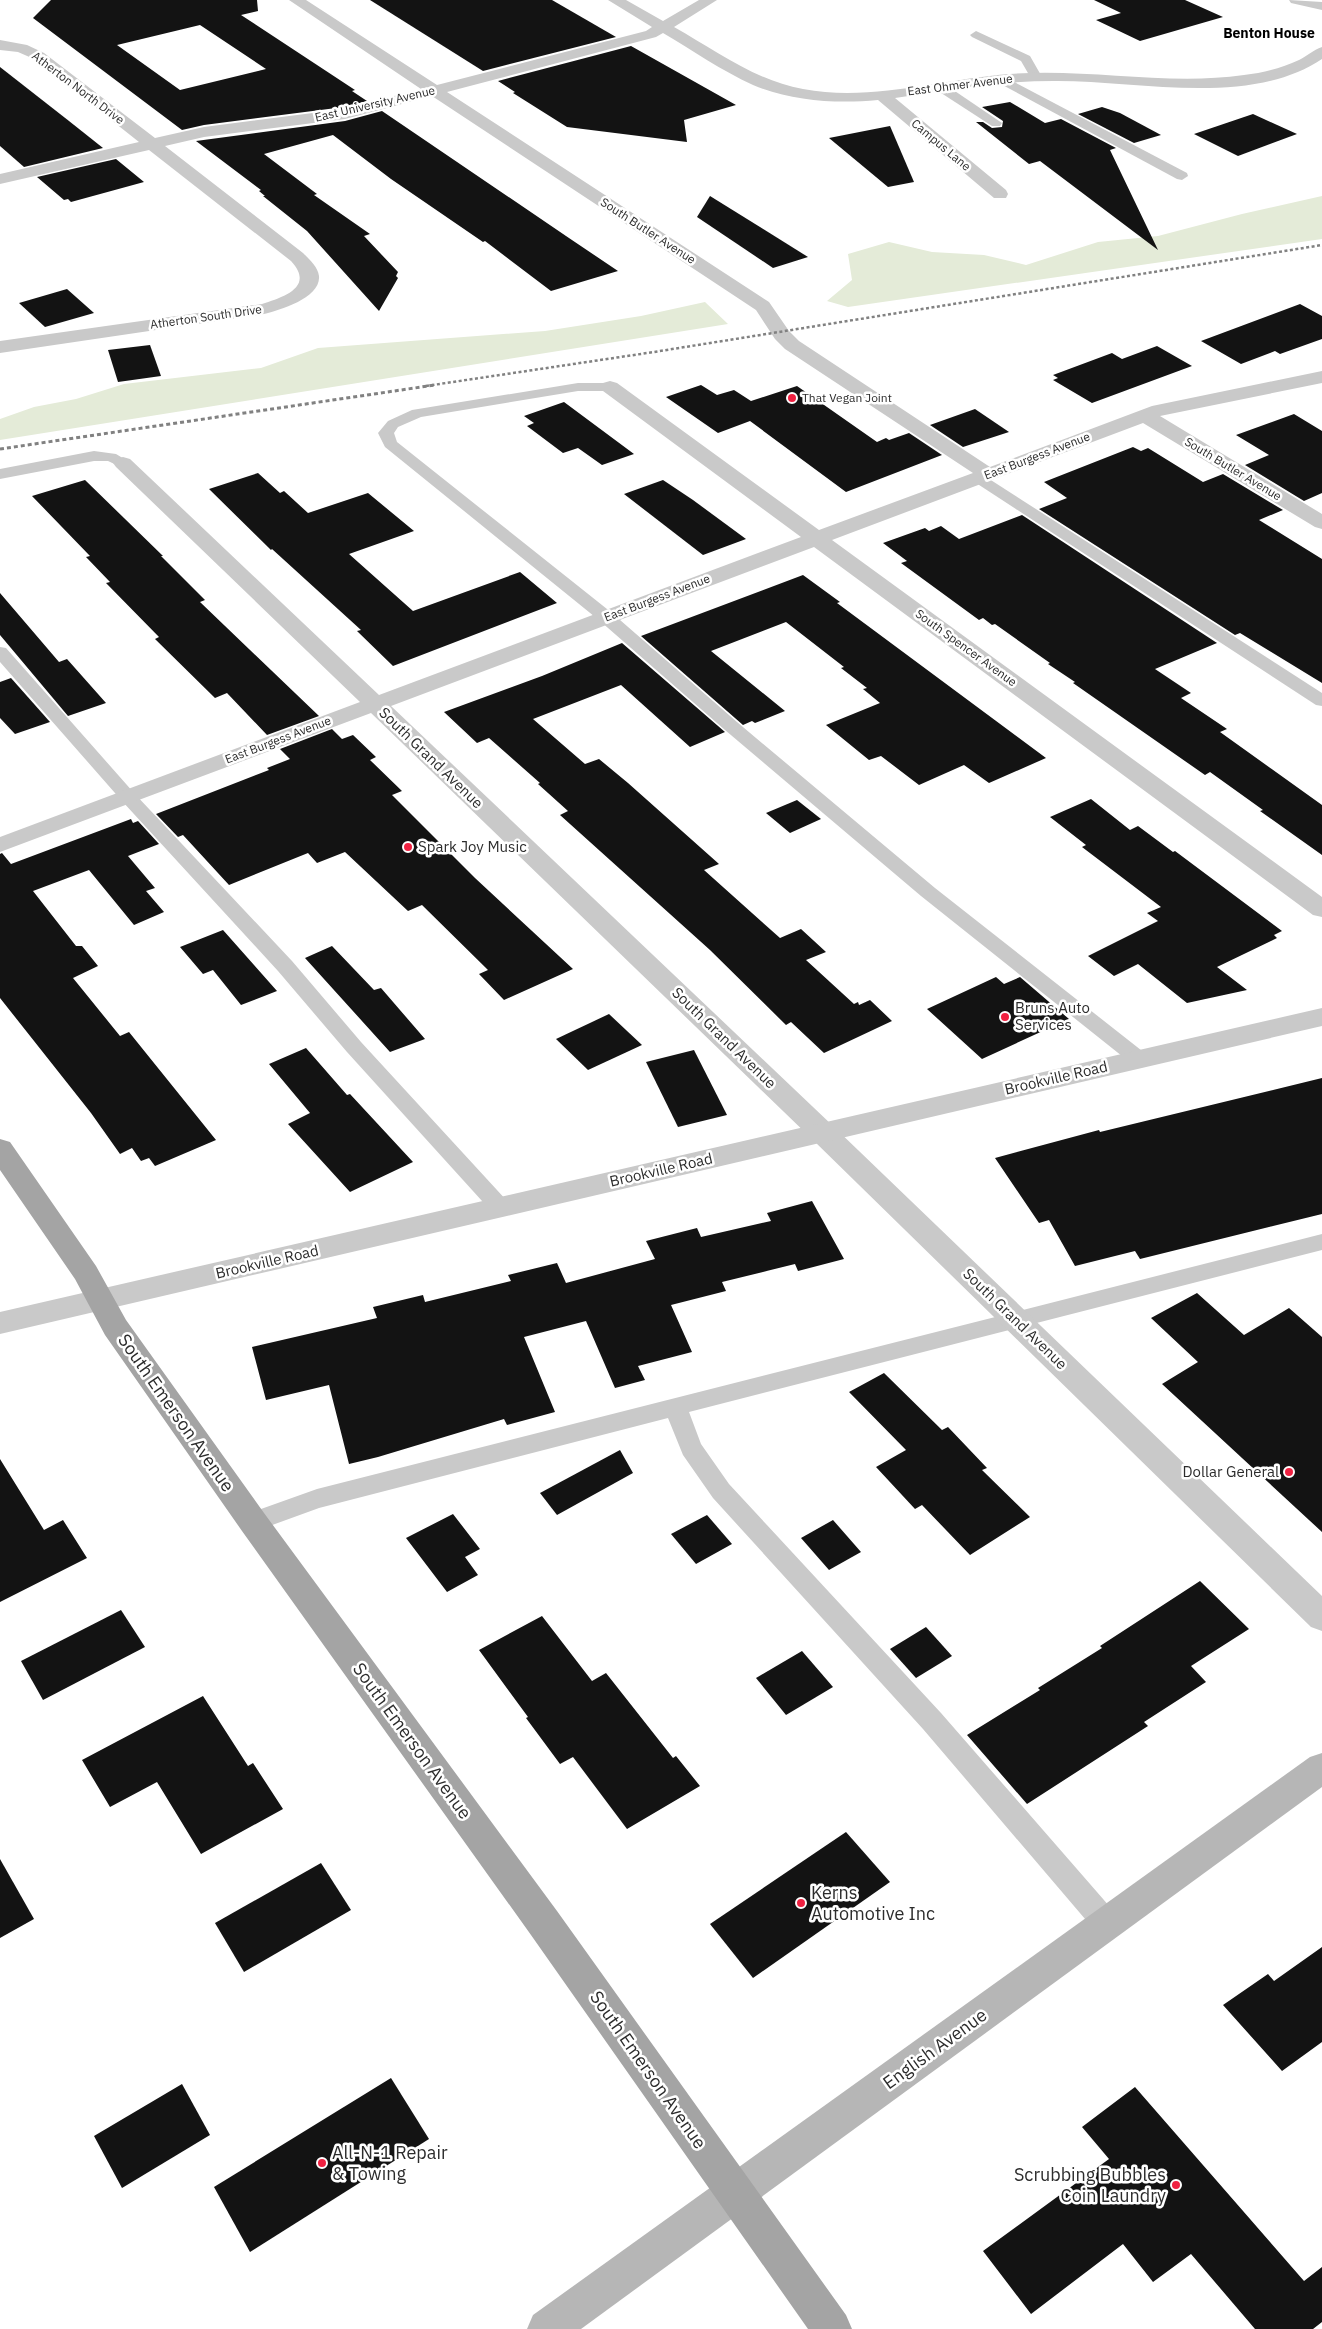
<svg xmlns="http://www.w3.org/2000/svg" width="1322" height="2329" font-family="'IBM Plex Sans',sans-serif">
<rect width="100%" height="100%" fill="#fff"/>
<g fill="#e4ebd8">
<path d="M1322 196V239L848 307 827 301 852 280 848 254 889 242 932 252 984 255 1026 265 1098 242 1158 236 1242 214Z"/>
<path d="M705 302 728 324 0 440V419L34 407 76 399 124 384 261 368 318 348 545 331 641 316Z"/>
</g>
<g fill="#131313" fill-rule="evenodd">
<path d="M51 0H257L258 11 241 15 355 90 352 91 367 101 344 107 204 125 182 130 33 18ZM200 25 266 69 180 90 117 45Z"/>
<path d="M370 0H552L616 37 483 71Z"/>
<path d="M1094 0H1185L1223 17 1140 41 1096 20 1121 13Z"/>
<path d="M631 46 736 105 684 120 687 142 567 127 513 93 515 92 498 81Z"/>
<path d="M0 67 69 121 103 148 24 167 0 146Z"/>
<path d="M1010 102 1045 123 1061 119 1116 148 1110 150 1158 250 1040 161 1029 164 976 122H983L992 128 1002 127 1003 121 982 107Z"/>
<path d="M1102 107 1120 113 1161 135 1134 143 1078 114Z"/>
<path d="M382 111 566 236 618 271 551 291 485 241 483 242 391 179 333 135 264 154 317 194 314 195 370 234 364 236 398 272 396 276 398 278 379 311 307 231 263 196H265L259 191 261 190 196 141 345 121Z"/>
<path d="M1253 114 1297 134 1238 156 1194 134Z"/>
<path d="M890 126 914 182 888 187 829 138Z"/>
<path d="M116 159 144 182 71 202 68 199 64 200 37 177Z"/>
<path d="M710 196 808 257 773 268 697 217Z"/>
<path d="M67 289 94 313 45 327 19 303Z"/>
<path d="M1300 304 1322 316V339L1280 354 1275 351 1241 364 1201 341Z"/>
<path d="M150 345 161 376 118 382 108 350Z"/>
<path d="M1157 346 1192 366 1092 403 1053 380 1058 378 1053 375 1112 353 1122 359Z"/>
<path d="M701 385 717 395 734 390 751 401 797 386 877 442 886 438 889 440 909 433 942 455 846 492 750 421 718 433 666 397Z"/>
<path d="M564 402 634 454 602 465 578 448 563 453 527 426 534 423 524 416Z"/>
<path d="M975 409 1009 432 963 447 930 425Z"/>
<path d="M1294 414 1322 431V493L1304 501 1245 465 1269 455 1236 435Z"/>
<path d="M1133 447 1141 451 1148 448 1203 482 1223 474 1283 510 1259 520 1322 559V683L1240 633 1235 635 1039 509 1067 498 1044 482Z"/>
<path d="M258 473 280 493 284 491 308 513 368 493 414 531 349 554 413 611 520 572 557 603 393 666 357 631 361 630 272 549 271 550 209 489Z"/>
<path d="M85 480 163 556H161L205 600 200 602 319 716 267 735 227 693 215 698 155 639 159 637 106 583 110 582 86 557 90 556 32 496Z"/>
<path d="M663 480 693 500 746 539 703 555 624 494Z"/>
<path d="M1022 515 1217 643 1155 669 1191 693 1181 698 1227 729 1220 732 1322 805V855L1260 811 1263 810 1210 772 1205 775 1073 683 1075 682 1048 664 1050 663 995 624 992 625 983 618 979 620 901 563 907 561 883 543 925 528 929 531 941 526 959 539Z"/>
<path d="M803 575 840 602 837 603 1046 758 989 783 964 765 919 785 881 756 869 760 826 725 880 703 863 689 867 688 841 668 844 667 786 622 711 651 785 711 755 723 752 721 743 725 641 636Z"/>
<path d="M0 593 59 662 67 659 106 703 68 716 0 635Z"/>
<path d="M622 643 725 732 690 747 621 685 533 719 585 764 599 759 628 783 719 864 704 870 780 938 801 929 826 952 806 960 854 1004 858 1002 859 1005 870 1000 892 1021 824 1053 791 1022 786 1025 710 950 560 815 568 811 538 784 540 783 489 738 477 743 444 712 542 676Z"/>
<path d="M11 678 50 722 15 734 0 718V682Z"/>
<path d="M332 729 342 739 353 735 376 757 370 760 402 791 392 795 475 878 573 969 504 1000 479 974 488 970 422 905 408 911 345 852 317 863 308 853 229 885 183 835 178 837 156 814 269 770 267 768 290 759 280 749Z"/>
<path d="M1091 799 1130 830 1138 826 1173 852 1175 851 1282 931 1274 935 1277 938 1217 967 1247 990 1187 1003 1138 964 1114 976 1088 956 1158 921 1147 913 1161 907 1082 847 1086 845 1050 817Z"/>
<path d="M797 800 821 819 790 833 766 813Z"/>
<path d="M131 819 133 823 138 821 159 844 128 856 155 888 146 891 164 912 134 925 89 870 33 891 76 946H82L98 966 73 978 120 1036 129 1032 216 1140 155 1166 149 1158 141 1161 132 1148 120 1154 91 1113 0 998V854L2 853 11 864Z"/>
<path d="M223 930 277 991 241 1005 213 970 203 974 180 947Z"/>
<path d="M332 946 374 990 381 988 425 1039 390 1052 305 958Z"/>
<path d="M996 977 1004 984 1020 977 1069 1019 982 1059 927 1009Z"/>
<path d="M609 1014 642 1045 588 1070 556 1039Z"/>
<path d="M306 1048 347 1095 350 1094 413 1162 350 1192 288 1124 310 1113 269 1064Z"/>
<path d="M694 1050 727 1115 678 1127 646 1062Z"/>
<path d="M1322 1078V1214L1140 1259 1135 1251 1075 1266 1049 1220 1039 1223 995 1158 1099 1130 1100 1132Z"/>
<path d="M812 1201 844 1259 798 1271 795 1264 722 1282 726 1291 671 1305 692 1352 638 1366 645 1380 615 1388 586 1321 524 1337 555 1412 507 1425 504 1419 378 1457 349 1464 329 1385 266 1400 252 1347 377 1318 373 1307 423 1295 425 1302 511 1281 508 1275 557 1263 566 1283 655 1259 646 1241 697 1228 701 1237 771 1221 767 1213Z"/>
<path d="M1197 1293 1244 1335 1289 1308 1322 1337V1532L1162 1384 1198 1362 1151 1318Z"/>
<path d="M884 1373 942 1430 948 1427 987 1468 982 1470 1030 1517 970 1555 922 1505 915 1509 876 1467 906 1450 849 1392Z"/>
<path d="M620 1450 633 1473 557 1515 540 1493Z"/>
<path d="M0 1459 44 1530 63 1520 87 1558 0 1602Z"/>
<path d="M453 1514 480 1549 465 1557 478 1575 447 1592 406 1538Z"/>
<path d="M707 1515 732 1544 696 1564 671 1534Z"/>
<path d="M833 1520 861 1552 829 1570 801 1538Z"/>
<path d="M1200 1581 1249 1629 1191 1666 1206 1682 1144 1722 1148 1726 1027 1804 967 1735 1040 1690 1038 1688 1102 1648 1100 1646Z"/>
<path d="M121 1610 145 1647 43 1700 21 1661Z"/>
<path d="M542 1616 592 1681 606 1673 673 1758 676 1756 700 1786 627 1829 573 1757 560 1764 526 1718 528 1717 479 1650Z"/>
<path d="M926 1627 952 1656 916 1678 890 1649Z"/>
<path d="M802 1651 833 1687 786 1715 756 1678Z"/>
<path d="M203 1696 248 1766 253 1763 283 1809 201 1854 157 1782 110 1807 82 1760Z"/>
<path d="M846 1832 890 1882 753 1978 710 1924Z"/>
<path d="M0 1859 34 1919 0 1938Z"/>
<path d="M321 1863 351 1910 244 1972 215 1923Z"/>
<path d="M1322 1947V2042L1282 2071 1223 2005 1268 1974 1274 1981Z"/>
<path d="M391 2078 429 2139 250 2252 214 2187Z"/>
<path d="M182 2084 210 2135 122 2188 94 2136Z"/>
<path d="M1135 2087 1304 2281 1322 2267V2322L1313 2329H1255L1191 2254 1153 2282 1123 2244 1031 2314 983 2251 1109 2159 1082 2127Z"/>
</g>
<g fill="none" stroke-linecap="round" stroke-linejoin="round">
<g fill="#c9c9c9" fill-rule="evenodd">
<path d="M976 31 1030 56 1042 77 1040 80H1032L1021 61 972 37 970 35Z"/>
<path d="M1001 75 1187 173 1188 176 1182 180 1177 179 997 82 995 79Z"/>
<path d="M939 82 943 83 1002 123 1000 126H992L935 89 933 86Z"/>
<path d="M578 383H610L617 387 610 391H578L421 417 398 427 394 433 397 442 612 613 737 722 935 888 1146 1054 1149 1059 1146 1064 1139 1066 1132 1064 921 896 725 730 600 621 385 447 378 433 388 421 412 410Z"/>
<path d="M94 451 116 454 131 463 128 466 123 468 108 461H94L0 479V469Z"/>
<path d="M978 473 983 475 1322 693V706L1316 705 973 481 970 478 973 475Z"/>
<path d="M0 647 6 648 134 793 292 961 361 1042 508 1202 511 1207 508 1212 500 1215 492 1212 347 1052 278 971 122 801 0 662Z"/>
<path d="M1322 1234V1250L689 1412 701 1444 729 1484 941 1713 1117 1915 1121 1924 1117 1933 1107 1937 1097 1933 923 1729 713 1498 683 1455 668 1418 319 1508 253 1532 244 1529 241 1522 244 1515 317 1489Z"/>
</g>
<g fill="#c9c9c9" fill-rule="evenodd">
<path d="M289 0H306L437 85 646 31 652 27 608 0H626L663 21 699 0H717L674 27C715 50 756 81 803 89 871 102 942 79 1010 74 1088 68 1167 86 1244 75 1263 73 1282 68 1299 60 1307 56 1313 50 1322 47V59C1249 108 1136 80 1053 81 1000 81 947 90 895 98L1006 190 1008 194 1006 198H994L878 100C836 104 792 101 753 85 722 71 692 50 663 33L656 37 447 92 769 302 789 331 799 341 990 467 1152 406 1322 371V383L1160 416 1322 514V529L1315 527 1143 423 832 540 1322 897V917L1313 915 814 547 391 706 833 1126 1322 1596V1631L1311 1627 813 1140 371 713 0 852V837L360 702 116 467 113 463 116 459 123 457 130 459 379 695 801 537 603 391 600 387 603 383 610 381 617 383 819 530 973 473 785 349 775 339 756 310 432 96 345 119 204 137 165 146 303 253C309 259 318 267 319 276 321 298 280 310 264 314L0 353V341L262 304C284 297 315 287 291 261L149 150 0 184V174L139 142 34 59 18 52 0 50V40L27 45 44 53 155 138 204 127 344 109 421 89Z"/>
<path d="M1289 0 1322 2V10L1291 3Z"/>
</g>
<path fill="#c9c9c9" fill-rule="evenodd" d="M1322 1008V1026L0 1334V1312Z"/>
<path fill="#b6b6b6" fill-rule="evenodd" d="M1322 1753V1787L581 2329H527L533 2315 1310 1757Z"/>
<path fill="#a4a4a4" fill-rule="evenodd" d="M0 1139 10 1142 96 1266 126 1320 264 1513 557 1911 846 2315 852 2329H808L531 1935 242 1531 105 1335 75 1279 0 1170Z"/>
<path stroke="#818181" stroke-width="2.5" stroke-dasharray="3 2.5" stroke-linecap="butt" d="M426 386 654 352 1322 245"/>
<path stroke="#818181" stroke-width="3" stroke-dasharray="4 3" stroke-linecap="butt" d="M0 449 435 385"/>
</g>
<g fill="#f02141" stroke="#fff" stroke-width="2">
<circle cx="792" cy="398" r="5"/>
<circle cx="408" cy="847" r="5"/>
<circle cx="1005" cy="1017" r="5"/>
<circle cx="1289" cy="1472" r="5"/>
<circle cx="801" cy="1903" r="5"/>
<circle cx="322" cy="2163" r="5"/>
<circle cx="1176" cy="2185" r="5"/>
</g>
<g text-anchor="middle" stroke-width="5" stroke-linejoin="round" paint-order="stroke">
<g font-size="12" fill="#2c2c2c" stroke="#fff">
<text transform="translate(960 85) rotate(-7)" y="4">East Ohmer Avenue</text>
<text transform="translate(78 88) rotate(37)" y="4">Atherton North Drive</text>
<text transform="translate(375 104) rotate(-13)" y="4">East University Avenue</text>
<text transform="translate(941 145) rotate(40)" y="4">Campus Lane</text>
<text transform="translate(648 231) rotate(33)" y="4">South Butler Avenue</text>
<text transform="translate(206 317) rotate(-8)" y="4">Atherton South Drive</text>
<text transform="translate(1037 456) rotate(-21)" y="4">East Burgess Avenue</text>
<text transform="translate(1233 469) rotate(31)" y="4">South Butler Avenue</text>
<text transform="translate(657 598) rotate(-21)" y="4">East Burgess Avenue</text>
<text transform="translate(966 648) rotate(36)" y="4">South Spencer Avenue</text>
<text transform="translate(278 740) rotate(-21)" y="4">East Burgess Avenue</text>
</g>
<g font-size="12" fill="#2c2c2c" stroke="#fff" text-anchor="start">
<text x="802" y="402">That Vegan Joint</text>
</g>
<g font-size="14" font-weight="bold" fill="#000" stroke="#fff">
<text x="1269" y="38">Benton House</text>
</g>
<g font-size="15" fill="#2c2c2c" stroke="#fff">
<text transform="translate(431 758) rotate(44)" y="5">South Grand Avenue</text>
<text transform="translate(724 1038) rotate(44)" y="5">South Grand Avenue</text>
<text transform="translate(1056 1078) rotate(-13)" y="5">Brookville Road</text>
<text transform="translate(661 1170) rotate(-13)" y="5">Brookville Road</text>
<text transform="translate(267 1262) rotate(-13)" y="5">Brookville Road</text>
<text transform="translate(1015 1319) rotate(44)" y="5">South Grand Avenue</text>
</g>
<g font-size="15" fill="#2c2c2c" stroke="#fff" text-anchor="start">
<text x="418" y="852">Spark Joy Music</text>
<text x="1015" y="1013">Bruns Auto<tspan x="1015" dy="17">Services</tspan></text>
<text x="1279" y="1477" text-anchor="end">Dollar General</text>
</g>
<g font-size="18" fill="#2c2c2c" stroke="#fff">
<text transform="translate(176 1413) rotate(55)" y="6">South Emerson Avenue</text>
<text transform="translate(412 1741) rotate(54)" y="6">South Emerson Avenue</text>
<text transform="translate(935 2049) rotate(-36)" y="6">English Avenue</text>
<text transform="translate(648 2070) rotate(55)" y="6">South Emerson Avenue</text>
</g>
<g font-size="18" fill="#2c2c2c" stroke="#fff" text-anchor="start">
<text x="811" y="1899">Kerns<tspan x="811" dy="21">Automotive Inc</tspan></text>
<text x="332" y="2159">All-N-1 Repair<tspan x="332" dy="21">&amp; Towing</tspan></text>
<text x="1166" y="2181" text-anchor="end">Scrubbing Bubbles<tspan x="1166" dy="21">Coin Laundry</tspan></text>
</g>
</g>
</svg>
